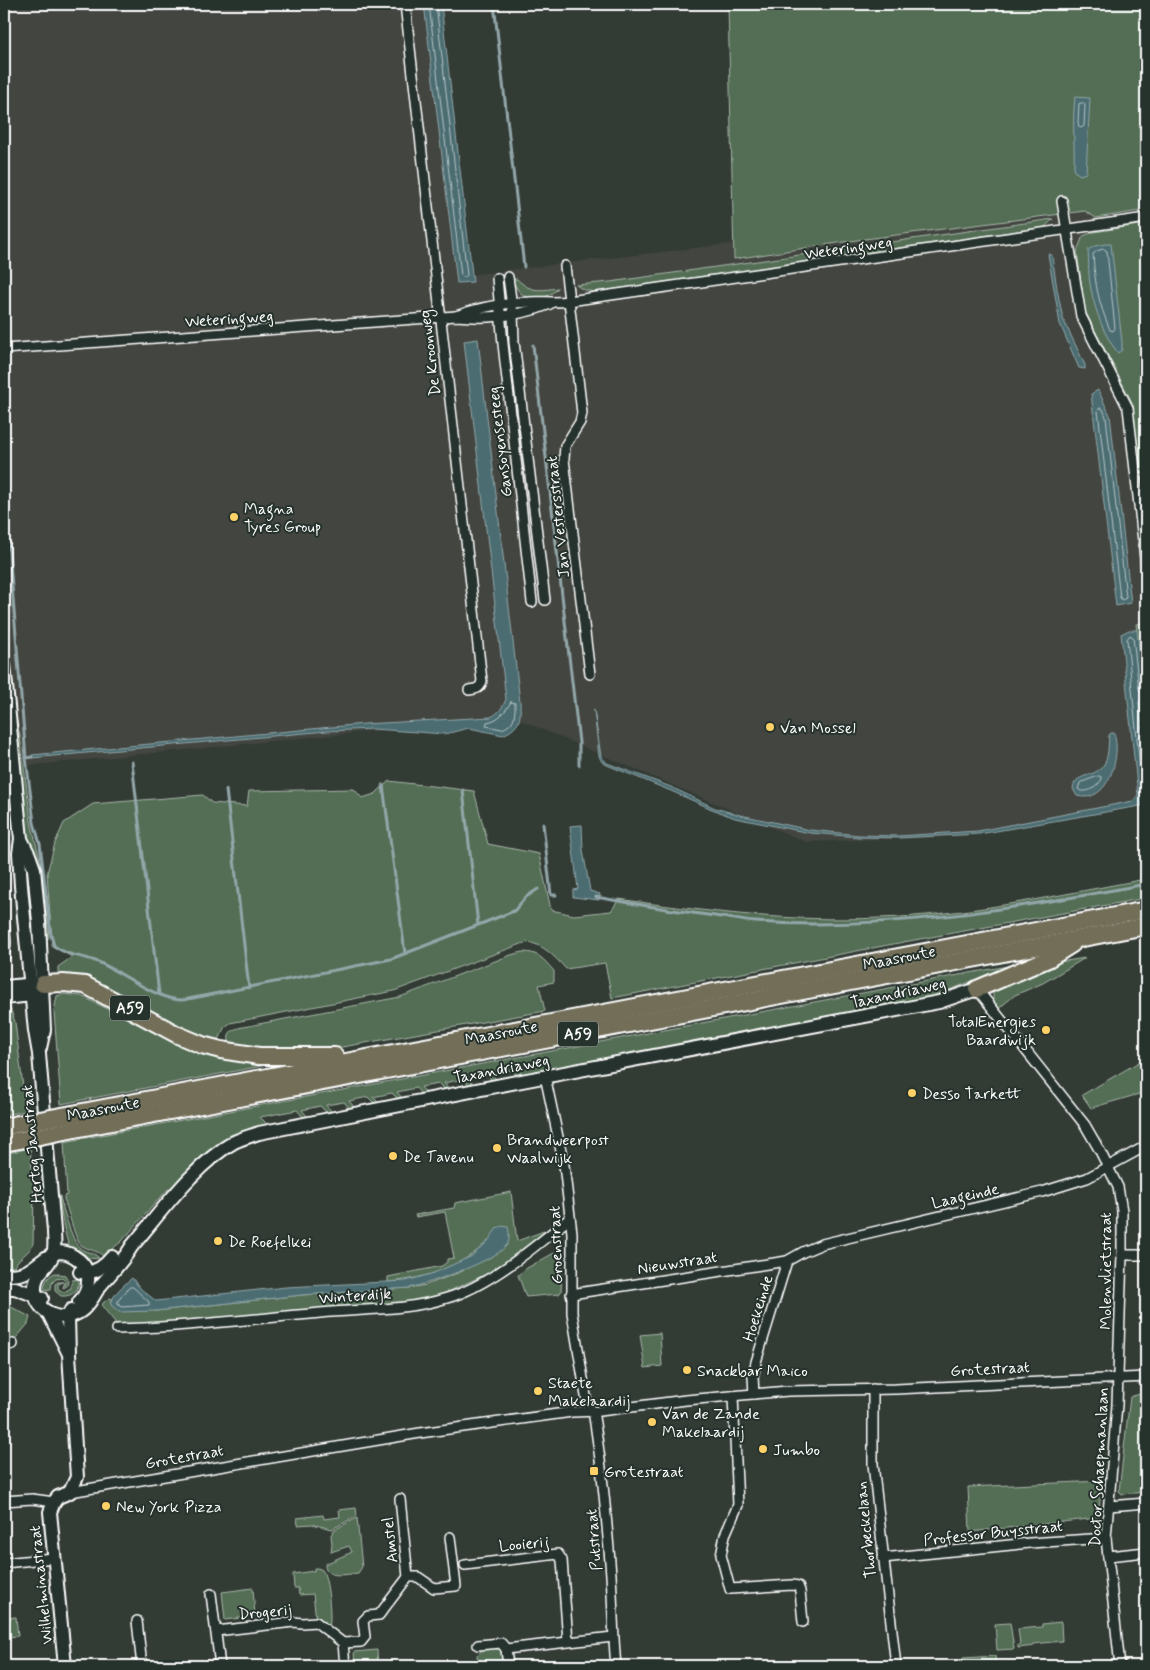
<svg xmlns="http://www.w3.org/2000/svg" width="1150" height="1670" font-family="Mynerve,sans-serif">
<rect width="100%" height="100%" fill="#333b35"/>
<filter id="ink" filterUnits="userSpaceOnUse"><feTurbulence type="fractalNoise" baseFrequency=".02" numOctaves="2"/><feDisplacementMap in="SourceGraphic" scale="10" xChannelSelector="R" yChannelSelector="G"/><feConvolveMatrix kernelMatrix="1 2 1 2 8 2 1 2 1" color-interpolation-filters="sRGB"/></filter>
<g filter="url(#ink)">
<g fill="#43453f">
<path d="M4 4H439L467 275 1115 198 1146 456V801L969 836 806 842 513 717 4 768Z"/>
<path d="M4 847 11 958 4 965Z"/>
</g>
<g fill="#536e55" stroke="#a9b6aa">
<path d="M728 4H1146V210L1096 218 1085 211 857 240 734 259Z"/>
<path d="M1053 219 1045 227 595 292 584 290 576 285 610 282Z"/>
<path d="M1146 224V501L1131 400 1085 311 1077 251 1083 236 1094 232Z"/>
<path d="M513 279H517C531 293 540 290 558 288 542 304 519 303 513 279Z"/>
<path d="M1142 623 1146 626V710L1136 624Z"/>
<path d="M14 707 20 736 31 822 42 868 49 937 44 945 23 831Z"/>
<path d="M389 781 474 791 488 844 539 854 551 910 574 915 611 911 619 899C707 912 790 922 880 918 969 915 1058 895 1146 879V898L909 941 612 998 605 963 566 969C555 957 543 944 527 942L394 991 230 1023 224 1028 220 1038 215 1040 208 1039 58 977V967L72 957 52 946 47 873 55 843 64 823 93 804 203 795 212 803 247 806 249 791 354 789 362 798 375 794Z"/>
<path d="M522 952C539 952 543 959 554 971V982L539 985 545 1011 331 1049 283 1052 233 1045 229 1041C228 1033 230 1031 238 1028L400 997 511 955Z"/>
<path d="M1085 958 1043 983 1015 995 998 1009C993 1003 993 1000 993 993L1002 985 1053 963Z"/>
<path d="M1018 964 933 996 915 1000 518 1077 512 1070 492 1074 498 1081 494 1082 487 1075 469 1078 474 1085 470 1086 464 1079 444 1083 451 1090 446 1091 439 1084 421 1087 427 1094 422 1095 416 1088 397 1092 403 1099 399 1100 392 1093 373 1097 379 1103 375 1104 368 1097 349 1101 355 1108 350 1109 344 1102 326 1105 332 1112 327 1113 320 1106 302 1110 307 1116 303 1117 297 1110 260 1117 267 1124 240 1133 217 1146 208 1153 188 1175 166 1191 121 1242 103 1256C97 1250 88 1250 81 1245 75 1240 68 1209 64 1199V1196L67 1195 64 1142Z"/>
<path d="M64 994 81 996 197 1052 222 1059 267 1065 61 1104 54 1011 57 996Z"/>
<path d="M4 1007H10L15 1022 26 1111 4 1115Z"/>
<path d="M1146 1058V1092L1091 1108 1082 1095Z"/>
<path d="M30 1148 34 1191 33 1243C30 1255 15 1257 14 1270H4V1154Z"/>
<path d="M511 1192 517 1241 544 1231 547 1232 499 1268 441 1295 409 1302 122 1327 118 1326 102 1306 103 1303 110 1298 113 1299 111 1301 156 1311 302 1295 409 1288 426 1285 463 1271 488 1241C462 1267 425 1279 388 1282V1277L442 1266 447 1262V1259L454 1258 445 1212 416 1217 415 1215 454 1208 455 1203Z"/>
<path d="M59 1196H60C61 1203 73 1243 79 1247 85 1253 94 1252 99 1258 89 1260 77 1256 70 1247 65 1240 60 1206 59 1196Z"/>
<path d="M563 1248 561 1292 559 1294 526 1297 518 1275 527 1268Z"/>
<path d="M55 1273 65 1275 68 1281 67 1286 63 1288 65 1281 62 1278 56 1279 52 1283 51 1289 44 1290C44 1282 48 1276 55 1273Z"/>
<path d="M79 1279C79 1291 72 1297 61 1296L55 1291V1284L58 1282H63L58 1284V1289L64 1292 71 1288 72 1280Z"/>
<path d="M4 1303 30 1317 28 1324 12 1343 4 1344V1326L8 1325 4 1312Z"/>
<path d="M660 1333 662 1366 645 1368 640 1335Z"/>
<path d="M1146 1392V1492L1122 1494 1119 1491 1130 1397Z"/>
<path d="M1102 1481 1098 1518 970 1532 968 1487Z"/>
<path d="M356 1508 357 1516 332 1529 312 1524 298 1525 297 1518 323 1515 324 1519 340 1517 339 1510Z"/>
<path d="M357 1518 362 1567 358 1573C348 1574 324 1580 325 1564L352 1552 349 1546 331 1552 332 1544 331 1535 334 1530Z"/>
<path d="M314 1568C317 1568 319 1568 322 1570 328 1577 332 1618 329 1627L319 1619H316L313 1594 299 1595 298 1588H294L293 1574 314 1571Z"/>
<path d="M253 1588 255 1616 225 1620 222 1592Z"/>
<path d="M16 1617 18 1636 7 1637 5 1618Z"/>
<path d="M1061 1622 1062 1641 1034 1644V1646L1018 1648V1645L1020 1644 1018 1629 1042 1627V1624Z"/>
<path d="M1010 1623 1014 1649 997 1650 995 1624Z"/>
<path d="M500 1648 503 1649 504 1666H478L477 1655 483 1649Z"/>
<path d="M377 1650 378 1666H355L354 1652Z"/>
<path d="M995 1656 996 1666H964L963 1658Z"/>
</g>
<g fill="#4b6d72" stroke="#93a7aa">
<path d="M424 4H441L473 282 457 283Z"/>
<path d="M1075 97 1090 98 1086 173 1080 175 1074 171C1075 146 1072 122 1075 97Z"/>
<path d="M1105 244H1111L1122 342V350L1118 353C1104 336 1095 310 1091 289 1088 276 1089 263 1088 250L1095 246Z"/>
<path d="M1048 254 1052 255 1057 289 1063 319 1085 365V369L1079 368 1060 324Z"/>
<path d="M478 339 520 702C521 720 520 727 503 735L469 728 445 734 373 729 327 731 32 758V755L364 724 491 717C499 713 503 707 506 699L464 341Z"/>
<path d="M1098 390 1110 415 1131 603 1116 606 1091 394Z"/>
<path d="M1129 630H1137L1146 710V805L979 834 898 838 859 837 810 833 735 818 714 810 671 791 607 765 602 762 599 756 594 710 601 756 607 763 671 787 715 808 736 814 810 830 859 835 898 836 978 831 1133 801 1138 795 1121 634Z"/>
<path d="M1111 733H1114C1122 756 1108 805 1077 796L1073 789C1074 773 1094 778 1103 766 1109 758 1108 745 1109 735Z"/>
<path d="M582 825 583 850 590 891 600 894 599 900 573 897V890L578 889 570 826Z"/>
<path d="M502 1226 508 1227C509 1232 510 1238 508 1243 502 1259 427 1284 409 1288L302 1295 156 1311 119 1312 111 1305C112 1294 124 1285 132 1278L141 1289 156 1301 286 1287 406 1281 434 1273 472 1256 488 1241 497 1228Z"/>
</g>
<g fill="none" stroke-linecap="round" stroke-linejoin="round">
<g stroke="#b7c5c7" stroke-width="1">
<path d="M429 4 461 275 464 278 467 275 436 4"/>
<path d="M1081 103H1084L1085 105 1084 126 1081 128 1079 127 1078 122 1079 104Z"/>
<path d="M1104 249 1107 251 1115 328 1113 331 1110 330C1098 301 1095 285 1093 254L1097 251Z"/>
<path d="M1100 408 1103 409 1106 417 1126 597 1123 600 1120 598 1098 411Z"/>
<path d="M1146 694 1142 693 1139 689 1133 637 1130 635 1127 639 1143 798 1146 800"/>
<path d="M1146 700H1141L1139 702 1146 769"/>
<path d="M511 702 515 703C515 716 515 724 502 729L486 726 487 722C499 720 505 712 511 702Z"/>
<path d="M1099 776 1101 777 1102 779C1097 787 1090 792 1081 791L1078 789 1080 783Z"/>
<path d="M130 1287H133L149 1302V1305L121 1307 118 1304V1301Z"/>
</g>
<g stroke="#93a7aa" stroke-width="3">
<path d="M494 4 524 267"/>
<path d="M533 345 579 742V765"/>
<path d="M4 488 26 758 34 823 40 844 51 935 54 946C70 957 81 955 98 962 122 972 158 1001 183 1000L391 959 514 911 526 897 538 889"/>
<path d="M26 758 32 757"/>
<path d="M132 762 159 994"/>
<path d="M383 785 405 953"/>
<path d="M226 790 249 988"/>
<path d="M463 790 478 925"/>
<path d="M543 824 551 895H556"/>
<path d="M596 897C635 904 675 911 715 916 729 918 743 921 756 922 887 931 1018 908 1146 884"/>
</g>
<g stroke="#fff" stroke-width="12">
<g id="street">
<path d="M405 4 482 681C480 689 476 689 469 690"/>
<path d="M1062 201 1081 316 1128 408 1146 567"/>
<path d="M565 266 582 413 580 422 565 446 564 459 590 674"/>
<path d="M508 277 513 314 514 342 545 600"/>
<path d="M497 278 503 344 532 602"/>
<path d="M456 316C480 307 504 303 529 302 543 301 554 303 569 301L1146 218"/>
<path d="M4 349 456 316C488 319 521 316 550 304"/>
<path d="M4 922 6 943 4 957"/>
<path d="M977 989 1085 1125 1100 1151 1118 1187 1122 1211V1255L1117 1405 1106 1538 1120 1666"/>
<path d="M545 1076 564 1165 572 1233V1313L587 1402 588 1407 593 1411"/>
<path d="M1122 1255H1146"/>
<path d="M571 1294 787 1261 803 1252 822 1244 1042 1192 1087 1178 1146 1146"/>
<path d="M117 1329C185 1327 252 1319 320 1313 362 1309 406 1311 447 1298 489 1286 537 1245 570 1218"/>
<path d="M4 1346 13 1344"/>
<path d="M873 1389V1464L896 1666"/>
<path d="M754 1394 753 1377 756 1362 787 1261"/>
<path d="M733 1396 738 1505 725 1535 721 1555 730 1589 792 1585 798 1586 800 1591 803 1622"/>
<path d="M593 1411C602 1465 607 1520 611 1575 613 1605 613 1636 616 1666"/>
<path d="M70 1492 420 1433 572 1412 600 1411 686 1400 788 1391 896 1389 1146 1377"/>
<path d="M4 1501 32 1499 54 1502"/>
<path d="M1109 1506 1146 1503"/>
<path d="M1108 1556 1146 1552"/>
<path d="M883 1558 1030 1543 1106 1538"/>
<path d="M4 1563 54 1558"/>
<path d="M465 1565 558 1554 562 1560 568 1641"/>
<path d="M408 1577H418L434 1588 456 1586 450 1537"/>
<path d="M211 1594 220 1666"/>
<path d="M137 1621 142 1666"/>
<path d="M216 1631 294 1622 302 1623 316 1622 343 1643 345 1666"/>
<path d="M343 1643 361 1642 365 1637 363 1621 368 1616 379 1615 408 1577 400 1499"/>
<path d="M478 1645 501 1643 506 1649"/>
<path d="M508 1666 506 1649 613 1637"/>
</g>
</g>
<g stroke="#fff" stroke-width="16">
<g id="secondary">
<path d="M4 665 21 839 19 853 21 886 35 1031 39 1054 54 1231C54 1239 56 1249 52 1257 46 1270 34 1273 35 1290 35 1299 40 1307 47 1312 61 1321 78 1317 88 1304 93 1298 96 1291 101 1285 112 1272 123 1261 132 1246 161 1212 195 1164 234 1142 242 1138 251 1136 259 1133L527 1080 939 1002 977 989"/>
<path d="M21 839 29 855 34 869 39 922 44 1030 40 1048"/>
<path d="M4 987 38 984"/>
<path d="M4 998 32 995 38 989"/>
<path d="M80 1272C94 1275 104 1267 112 1257"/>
<path d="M4 1274C10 1275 17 1275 23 1273 42 1266 54 1239 79 1260 85 1265 89 1273 88 1281 88 1289 85 1296 79 1302"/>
<path d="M6 1288H15L42 1298"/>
<path d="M48 1312 68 1352"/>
<path d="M65 1666 50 1512 54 1502 58 1497 70 1492 77 1477 69 1354 68 1317 71 1310"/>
</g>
</g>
<g stroke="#fff" stroke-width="20">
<g id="highway">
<path d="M43 984 63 983 85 985 178 1035 202 1045 221 1050 259 1056H335"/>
<path d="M977 989 1048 959 1072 944"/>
<path d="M72 1114 1146 910"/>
<path d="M4 1127 18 1124"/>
<path d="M75 1129 1146 926"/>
<path d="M4 1143 20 1140"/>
</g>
</g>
<use href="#street" stroke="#26332d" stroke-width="9"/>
<use href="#secondary" stroke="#26332d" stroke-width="12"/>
<use href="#highway" stroke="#726e59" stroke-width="16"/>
<g stroke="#fff" stroke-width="20" stroke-linecap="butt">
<g id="highway-bridge">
<path d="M18 1124 72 1114"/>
<path d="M20 1140 75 1129"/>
</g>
</g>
<use href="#highway-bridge" stroke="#726e59" stroke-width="16"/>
</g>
</g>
<g fill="#ffd166" stroke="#26332d" stroke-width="2">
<circle cx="234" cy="517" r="5"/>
<circle cx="770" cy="727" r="5"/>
<circle cx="1046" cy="1030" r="5"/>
<circle cx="912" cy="1093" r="5"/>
<circle cx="497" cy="1148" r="5"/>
<circle cx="393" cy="1156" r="5"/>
<circle cx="218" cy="1241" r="5"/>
<circle cx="687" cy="1370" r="5"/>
<circle cx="538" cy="1391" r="5"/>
<circle cx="652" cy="1422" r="5"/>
<circle cx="763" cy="1449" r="5"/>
<rect x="589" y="1466" width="10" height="10" rx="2.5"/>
<circle cx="106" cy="1506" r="5"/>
</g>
<g text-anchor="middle" stroke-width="4" stroke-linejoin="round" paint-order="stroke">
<g fill="#26332d" stroke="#bec2c0" stroke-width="1">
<rect x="110" y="995.5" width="40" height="25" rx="4"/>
<rect x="558" y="1021.5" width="40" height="25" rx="4"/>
</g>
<g font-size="15" font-weight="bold" fill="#fff">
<text x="130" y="1013">A59</text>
<text x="578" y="1039">A59</text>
</g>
<g font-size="16" fill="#fff" stroke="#26332d">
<text transform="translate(848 247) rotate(-8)" y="6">Weteringweg</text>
<text transform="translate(229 318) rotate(-4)" y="6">Weteringweg</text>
<text transform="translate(429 353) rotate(-97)" y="6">De Kroonweg</text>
<text transform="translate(499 442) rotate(-97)" y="6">Gansoyensesteeg</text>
<text transform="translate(557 517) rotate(-96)" y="6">Jan Vestersstraat</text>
<text transform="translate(899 957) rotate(-11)" y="6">Maasroute</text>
<text transform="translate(898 992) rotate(-12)" y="6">Taxandriaweg</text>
<text transform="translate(501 1032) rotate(-11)" y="6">Maasroute</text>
<text transform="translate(501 1068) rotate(-11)" y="6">Taxandriaweg</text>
<text transform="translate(103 1108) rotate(-11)" y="6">Maasroute</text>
<text transform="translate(31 1144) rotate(-95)" y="6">Hertog Janstraat</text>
<text transform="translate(965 1195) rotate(-13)" y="6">Laageinde</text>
<text transform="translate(555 1245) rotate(-92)" y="6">Groenstraat</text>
<text transform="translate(677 1262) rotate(-9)" y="6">Nieuwstraat</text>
<text transform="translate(1105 1271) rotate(-90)" y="6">Molenvlietstraat</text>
<text transform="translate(355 1295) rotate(-4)" y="6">Winterdijk</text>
<text transform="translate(757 1308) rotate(-73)" y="6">Hoekeinde</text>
<text transform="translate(990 1368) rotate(-3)" y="6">Grotestraat</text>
<text transform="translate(184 1456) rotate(-10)" y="6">Grotestraat</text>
<text transform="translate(1098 1467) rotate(-87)" y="6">Doctor Schaepmanlaan</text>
<text transform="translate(865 1530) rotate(-96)" y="6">Thorbeckelaan</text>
<text transform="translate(993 1532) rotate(-6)" y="6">Professor Buysstraat</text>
<text transform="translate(389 1540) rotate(-96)" y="6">Amstel</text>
<text transform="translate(593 1540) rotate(-95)" y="6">Putstraat</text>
<text transform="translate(524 1543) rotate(-6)" y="6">Looierij</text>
<text transform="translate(40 1585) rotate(-96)" y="6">Wilhelminastraat</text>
<text transform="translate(265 1611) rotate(-5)" y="6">Drogerij</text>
</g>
<g font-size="16" fill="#fff" stroke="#26332d" text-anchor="start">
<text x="244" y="514">Magna<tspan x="244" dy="18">Tyres Group</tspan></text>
<text x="780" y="733">Van Mossel</text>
<text x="1036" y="1027" text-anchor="end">TotalEnergies<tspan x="1036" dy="18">Baardwijk</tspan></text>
<text x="922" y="1099">Desso Tarkett</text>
<text x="507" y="1145">Brandweerpost<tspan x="507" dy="18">Waalwijk</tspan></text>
<text x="403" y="1162">De Tavenu</text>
<text x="228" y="1247">De Roefelkei</text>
<text x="697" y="1376">Snackbar Maico</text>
<text x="548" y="1388">Staete<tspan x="548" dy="18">Makelaardij</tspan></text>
<text x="662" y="1419">Van de Zande<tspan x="662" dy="18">Makelaardij</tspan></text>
<text x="773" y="1455">Jumbo</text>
<text x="604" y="1477">Grotestraat</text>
<text x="116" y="1512">New York Pizza</text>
</g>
</g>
<rect width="1150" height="1670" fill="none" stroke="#26332d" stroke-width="20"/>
<rect x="10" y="10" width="1130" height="1650" fill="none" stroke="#fff" stroke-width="2" filter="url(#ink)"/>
</svg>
